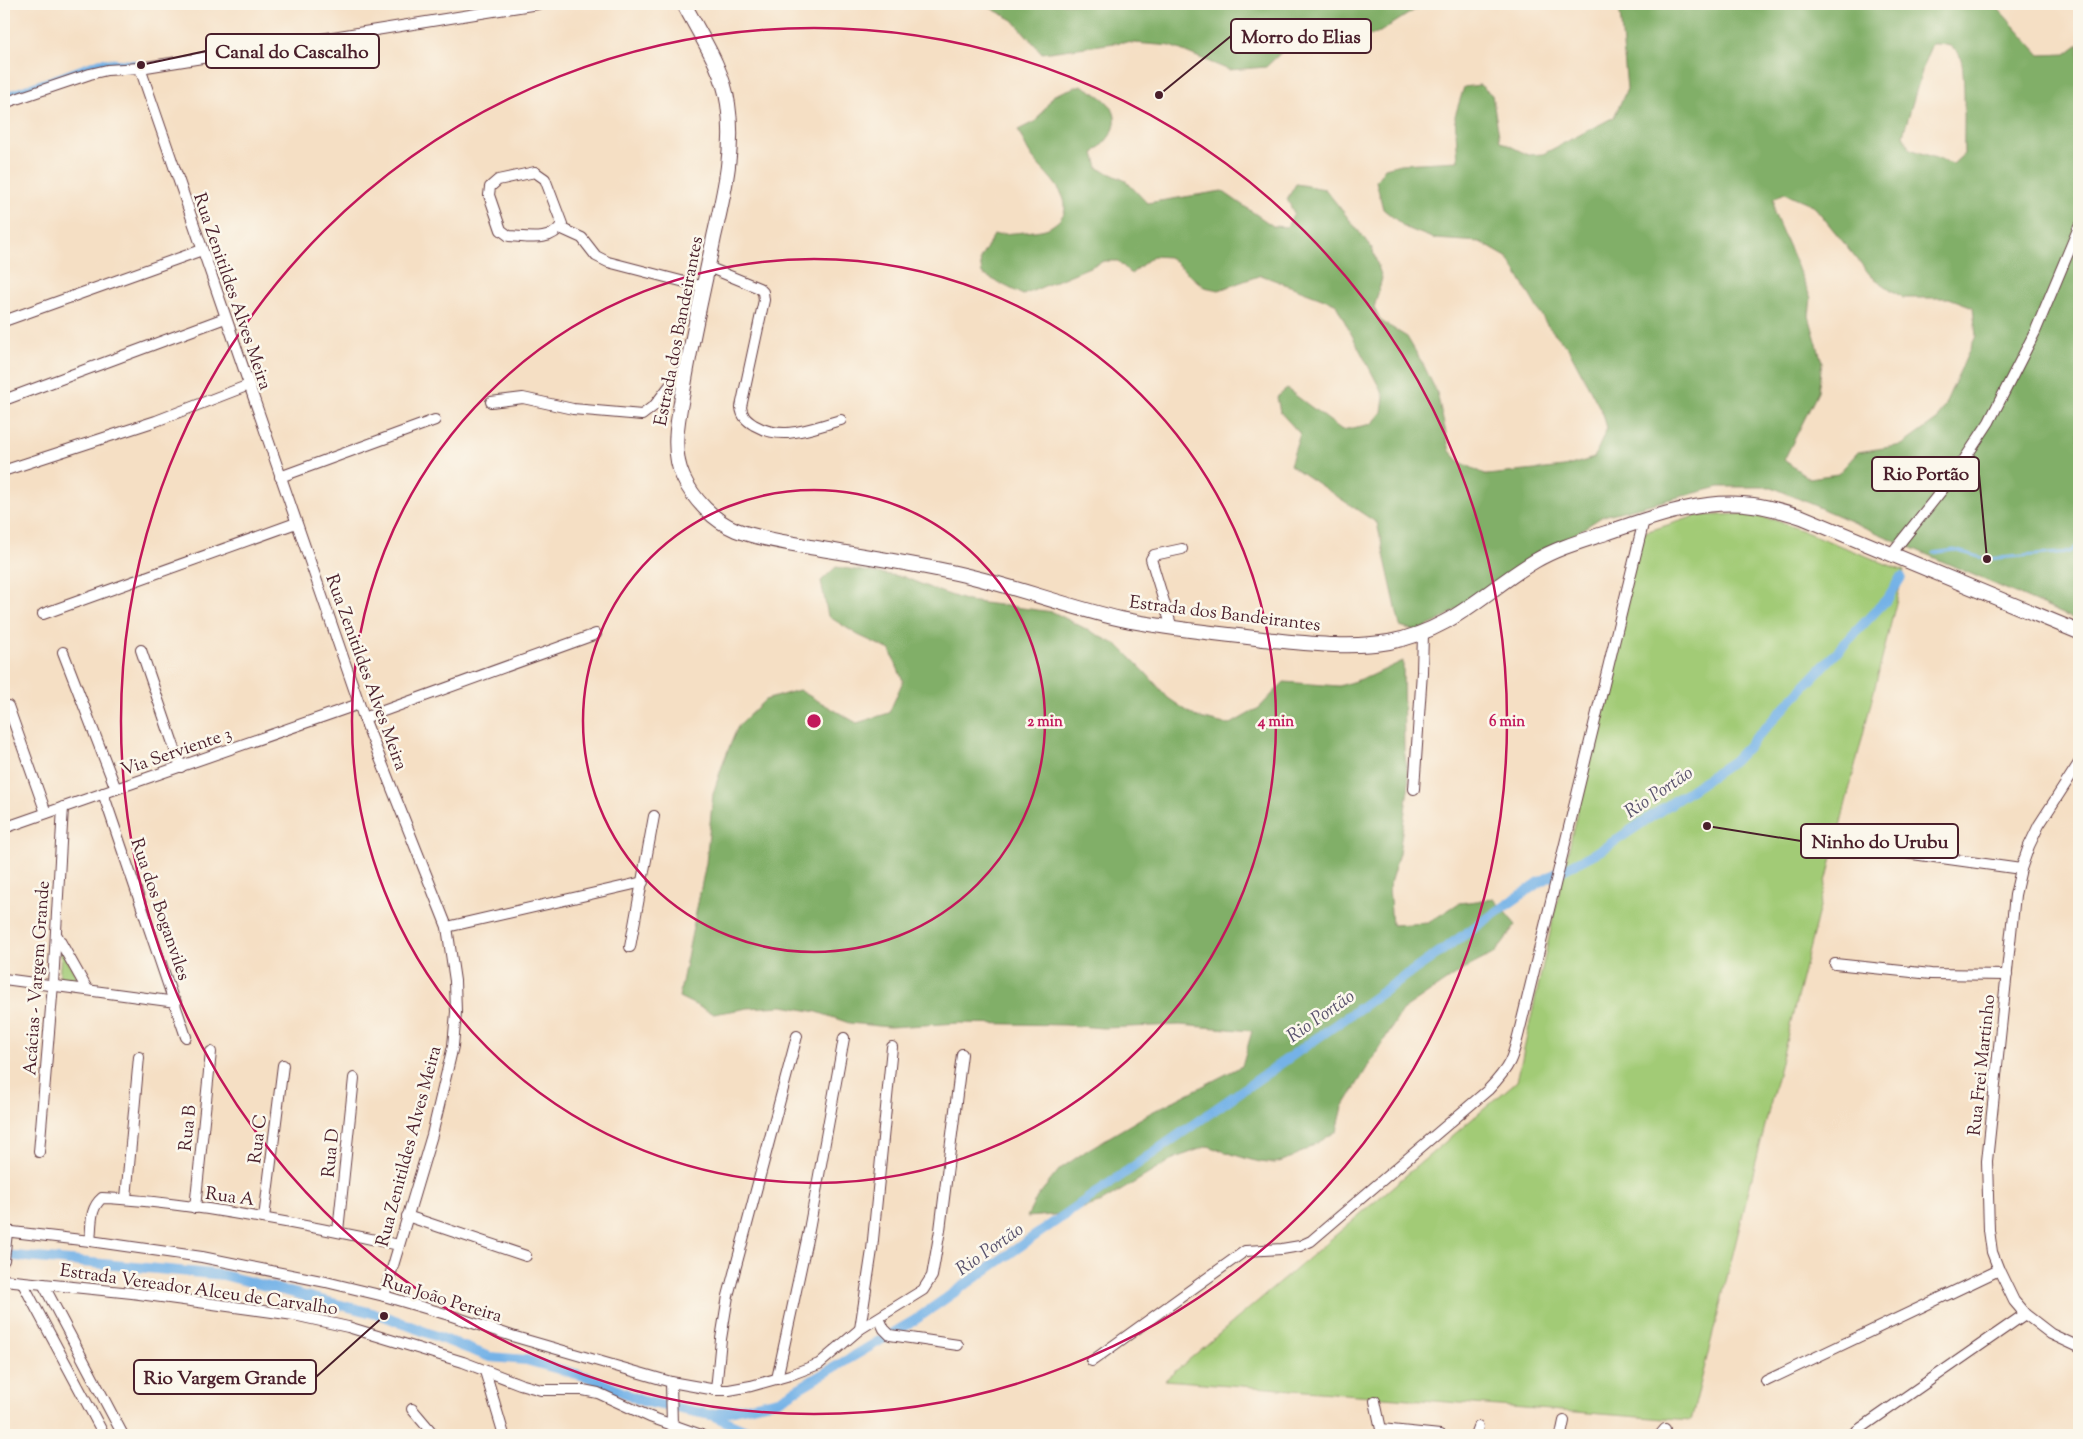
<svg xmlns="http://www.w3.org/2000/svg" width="2083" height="1439" font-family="'Sorts Mill Goudy',serif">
<rect width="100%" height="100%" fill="#fbf7ec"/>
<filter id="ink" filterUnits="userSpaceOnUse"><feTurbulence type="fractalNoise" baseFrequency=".02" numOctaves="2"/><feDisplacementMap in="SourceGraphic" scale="10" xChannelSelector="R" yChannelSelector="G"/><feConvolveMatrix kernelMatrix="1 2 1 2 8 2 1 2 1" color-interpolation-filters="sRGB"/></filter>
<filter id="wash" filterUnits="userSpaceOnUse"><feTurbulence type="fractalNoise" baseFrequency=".0096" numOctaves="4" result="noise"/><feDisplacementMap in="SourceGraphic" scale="20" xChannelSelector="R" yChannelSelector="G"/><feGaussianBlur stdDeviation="1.12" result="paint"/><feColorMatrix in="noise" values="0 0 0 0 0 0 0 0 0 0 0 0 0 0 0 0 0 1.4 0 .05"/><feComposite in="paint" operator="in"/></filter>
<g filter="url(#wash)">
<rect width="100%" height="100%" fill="#f5dfc4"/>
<g fill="#a2cb76" stroke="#767550">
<path d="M1743 514 1775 520 1904 571 1691 1421 1165 1380 1517 1081 1639 534 1696 516Z"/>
<path d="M61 949 82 986 59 983Z"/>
</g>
<g fill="#81af67" stroke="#666749" fill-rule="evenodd">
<path d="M983 4H1424L1380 32 1336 47 1306 38 1292 42 1266 67 1229 70 1171 46 1122 42 1042 53 1013 20Z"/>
<path d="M1616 4H1994L2040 55 2066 54 2079 44V621L1772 487H1719L1603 516 1437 622 1416 631 1400 626 1377 523 1290 465 1300 434 1280 412 1277 397 1287 389 1342 430 1372 424 1382 412 1384 396 1335 303 1261 275 1219 290 1204 287 1169 257 1153 256 1131 274 1118 261H1104L1023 295 982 274 980 259 994 235C1007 233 1039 232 1048 228 1088 207 1047 177 1032 157 1026 149 1023 139 1018 130L1036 121 1054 95 1081 85C1097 94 1121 105 1114 128 1111 137 1100 147 1094 153L1098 168 1126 181 1147 203 1222 191 1273 226 1287 227 1294 213 1287 199 1296 184 1325 189 1372 248 1382 278 1374 308 1381 321 1407 337 1424 366 1437 393 1450 451 1460 462 1487 475 1564 467 1594 458 1607 428 1603 414 1568 348 1547 325 1508 258 1480 242 1435 239 1406 228 1383 209 1376 181 1385 168 1400 164 1458 161 1455 116 1464 87 1480 85 1492 95 1500 141 1528 155 1543 154 1614 117 1627 89 1620 13ZM1932 44C1942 44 1953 44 1959 54 1967 67 1963 136 1964 154L1953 164 1910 149 1903 135 1926 58ZM1785 193 1813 205 1871 276 1903 298H1949L1973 307 1976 336 1938 419 1902 445 1858 452 1838 474 1809 478 1784 460 1818 392 1822 362 1809 316 1811 298 1774 213V198Z"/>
<path d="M836 567 904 577 935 590 968 601 1053 612 1119 646 1145 672 1168 698 1196 717 1229 725 1259 708 1284 682 1339 686 1371 676 1403 661 1404 749 1409 783 1399 853 1389 887 1392 925 1428 923 1459 903 1494 899 1516 925 1495 953 1462 970 1402 1011 1343 1107 1337 1131C1322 1140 1292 1160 1275 1163 1259 1165 1224 1151 1208 1146L1175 1158 1102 1202 1065 1214 1027 1217 1037 1197 1060 1169 1089 1149 1150 1113 1242 1066 1252 1031 1180 1025 1103 1028 1065 1025 959 1023 889 1027 849 1023 817 1012 783 1006 748 1008 714 1014 679 997 706 863 713 794 724 760 738 726 765 700 799 690 857 723 889 713 903 681 890 650 858 635 828 616 821 581Z"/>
</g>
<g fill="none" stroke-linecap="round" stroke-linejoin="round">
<path stroke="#74b2e7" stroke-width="3" d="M1933 553 1954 550 1987 559 2070 552 2079 545"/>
<g stroke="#74b2e7" stroke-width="10">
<path d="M4 98 101 63 134 65"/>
<path d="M4 1255 223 1275 384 1316 490 1357 526 1360 591 1378 642 1401 711 1415 758 1435"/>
<path d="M711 1415 779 1400 915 1320 1538 883 1603 849 1734 761 1888 598 1901 577"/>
</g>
</g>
</g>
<g filter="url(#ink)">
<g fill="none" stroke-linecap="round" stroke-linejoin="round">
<g stroke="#643c42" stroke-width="12">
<g id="minor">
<path d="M140 68 364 718 447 927 455 981 456 1012 453 1046 432 1135 384 1296"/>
<path d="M4 103 90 74 107 70 140 68 538 4"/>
<path d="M535 172 545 179 562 224C551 243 528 237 509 236L501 230 489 195 490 187 498 180Z"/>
<path d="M560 228 582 238 596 256 608 262 704 287"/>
<path d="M708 267 759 288 763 292 764 300 741 407C742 416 746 420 754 425 783 442 811 428 841 420"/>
<path d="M4 321 202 250"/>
<path d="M4 400 225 318"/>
<path d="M491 402 523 398 573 409 642 415 655 405 688 362"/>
<path d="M6 470 156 421 249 385"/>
<path d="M280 477 435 420"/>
<path d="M1891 554 1954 475 1989 422 2035 332 2079 227"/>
<path d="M43 614 296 523"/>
<path d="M1172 628 1151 559 1154 555 1182 549"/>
<path d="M141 650 181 767"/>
<path d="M63 652 116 789"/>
<path d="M8 706 46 813"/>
<path d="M364 718 596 634"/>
<path d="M2079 763 2039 825 2029 846 2021 869 2015 895 1987 1161 1989 1230 1992 1252 1999 1270 2014 1301 2025 1314 2051 1334 2079 1347"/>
<path d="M1414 789 1422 672 1423 633"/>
<path d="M103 793 186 1037"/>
<path d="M4 828 359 704"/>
<path d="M1862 847 2021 869"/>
<path d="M447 927 643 882"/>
<path d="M56 934 87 989"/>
<path d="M630 947 654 816"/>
<path d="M1835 964 1931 974 2007 975"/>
<path d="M4 979 176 1002"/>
<path d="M39 1152 53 984 63 807"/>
<path d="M126 1198 139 1057"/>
<path d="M195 1208 211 1052"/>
<path d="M407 1216 526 1256"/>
<path d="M264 1218 283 1065"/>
<path d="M4 1231 90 1241 202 1257 326 1282 384 1296 449 1315 512 1336 671 1382 716 1390H729L751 1386 790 1375 819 1364 860 1329 923 1290 932 1276 940 1230 962 1054"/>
<path d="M338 1231 354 1078"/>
<path d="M90 1241C92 1225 89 1209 102 1198 137 1199 172 1204 208 1209 272 1219 335 1231 399 1245"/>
<path d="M4 1260 7 1232"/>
<path d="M4 1280 132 1293 294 1315 348 1327 463 1362 520 1384 541 1390H583L598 1393 650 1417 701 1435"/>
<path d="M22 1282 104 1435"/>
<path d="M43 1284 123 1435"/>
<path d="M879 1318 884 1329 890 1335 958 1345"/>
<path d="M860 1329 872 1250 892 1047"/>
<path d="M1092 1361 1245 1251 1282 1249 1300 1246 1311 1241 1488 1090C1512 1065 1513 1057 1521 1024L1644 520"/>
<path d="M485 1371 504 1435"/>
<path d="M777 1379 809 1230 844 1038"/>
<path d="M1766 1381 1999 1270"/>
<path d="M671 1382 672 1426"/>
<path d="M716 1390 721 1339 728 1296 797 1036"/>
<path d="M1375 1401 1382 1434"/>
<path d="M412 1409 434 1435"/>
<path d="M1381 1429 1440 1435"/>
<path d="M1475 1435 1478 1427"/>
<path d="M1561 1435 1564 1421"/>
<path d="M1660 1435 1665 1429"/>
<path d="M1851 1435 2025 1314"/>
</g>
</g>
<g stroke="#643c42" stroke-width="16">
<path id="secondary" d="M684 4C700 35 723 68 728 104 735 149 724 193 714 237 704 287 692 336 684 386 679 415 670 449 683 477 693 499 714 521 736 530 759 539 785 542 810 547 857 555 904 562 951 572 1009 584 1064 606 1121 619 1168 629 1216 633 1263 639 1305 643 1348 649 1389 642 1453 630 1483 592 1535 561 1557 548 1582 541 1606 533 1653 517 1702 498 1753 505 1770 507 1786 512 1802 517L2079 632"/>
</g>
<use href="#minor" stroke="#fff" stroke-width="10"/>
<use href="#secondary" stroke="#fff" stroke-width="14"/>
</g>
</g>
<g fill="none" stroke="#c2185b" stroke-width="2.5">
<circle cx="814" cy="721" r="231"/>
<circle cx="814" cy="721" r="462"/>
<circle cx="814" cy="721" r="693"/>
</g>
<g text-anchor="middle" stroke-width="5" stroke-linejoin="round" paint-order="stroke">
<g font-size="18" fill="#4a1f2b" stroke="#fbf7ec">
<text transform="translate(233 291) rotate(71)" y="6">Rua Zenitildes Alves Meira</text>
<text transform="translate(678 331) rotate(-79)" y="6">Estrada dos Bandeirantes</text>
<text transform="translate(1225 613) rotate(7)" y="6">Estrada dos Bandeirantes</text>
<text transform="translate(367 672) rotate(70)" y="6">Rua Zenitildes Alves Meira</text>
<text transform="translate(176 751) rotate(-19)" y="6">Via Serviente 3</text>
<text transform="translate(161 909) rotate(71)" y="6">Rua dos Boganviles</text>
<text transform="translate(36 978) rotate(-86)" y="6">Acácias - Vargem Grande</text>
<text transform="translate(1981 1065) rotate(-84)" y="6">Rua Frei Martinho</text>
<text transform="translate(187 1128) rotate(-84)" y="6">Rua B</text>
<text transform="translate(257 1139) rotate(-83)" y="6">Rua C</text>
<text transform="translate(408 1146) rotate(-75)" y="6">Rua Zenitildes Alves Meira</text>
<text transform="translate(330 1153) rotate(-84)" y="6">Rua D</text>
<text transform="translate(230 1196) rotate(8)" y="6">Rua A</text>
<text transform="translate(199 1289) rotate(8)" y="6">Estrada Vereador Alceu de Carvalho</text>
<text transform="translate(442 1298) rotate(17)" y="6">Rua João Pereira</text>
</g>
<g font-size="19" font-style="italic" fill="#59526d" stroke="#fbf7ec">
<text transform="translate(1658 791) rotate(-34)" y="7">Rio Portão</text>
<text transform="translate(1320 1015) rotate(-35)" y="7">Rio Portão</text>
<text transform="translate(989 1248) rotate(-35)" y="7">Rio Portão</text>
</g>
</g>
<circle cx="814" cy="721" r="8" fill="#c2185b" stroke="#fbf7ec" stroke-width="2.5"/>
<g font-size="15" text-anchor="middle" font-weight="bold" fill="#c2185b" stroke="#fbf7ec" stroke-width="5" stroke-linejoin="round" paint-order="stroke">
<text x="1045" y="726">2 min</text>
<text x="1276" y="726">4 min</text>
<text x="1507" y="726">6 min</text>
</g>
<path fill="none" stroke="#4a1f2b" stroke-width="2" d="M1159 95L1231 36M141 65L206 51M1987 559L1979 474M1707 826L1801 841M384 1316L316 1377"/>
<g fill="#4a1f2b" stroke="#fbf7ec" stroke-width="2">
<circle cx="1159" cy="95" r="5"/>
<circle cx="141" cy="65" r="5"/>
<circle cx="1987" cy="559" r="5"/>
<circle cx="1707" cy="826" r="5"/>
<circle cx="384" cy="1316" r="5"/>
</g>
<g fill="#fbf7ec" stroke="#4a1f2b" stroke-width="2">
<rect x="1231" y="19" width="140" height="34" rx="5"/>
<rect x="206" y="34" width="173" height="34" rx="5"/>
<rect x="1872" y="457" width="107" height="34" rx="5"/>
<rect x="1801" y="824" width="157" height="34" rx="5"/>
<rect x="134" y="1360" width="182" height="34" rx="5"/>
</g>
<g font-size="19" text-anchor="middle" font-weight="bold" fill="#4a1f2b">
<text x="1301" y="43">Morro do Elias</text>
<text x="292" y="58">Canal do Cascalho</text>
<text x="1926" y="480">Rio Portão</text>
<text x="1880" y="848">Ninho do Urubu</text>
<text x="225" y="1384">Rio Vargem Grande</text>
</g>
<rect width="2083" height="1439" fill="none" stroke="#fbf7ec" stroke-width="20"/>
</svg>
